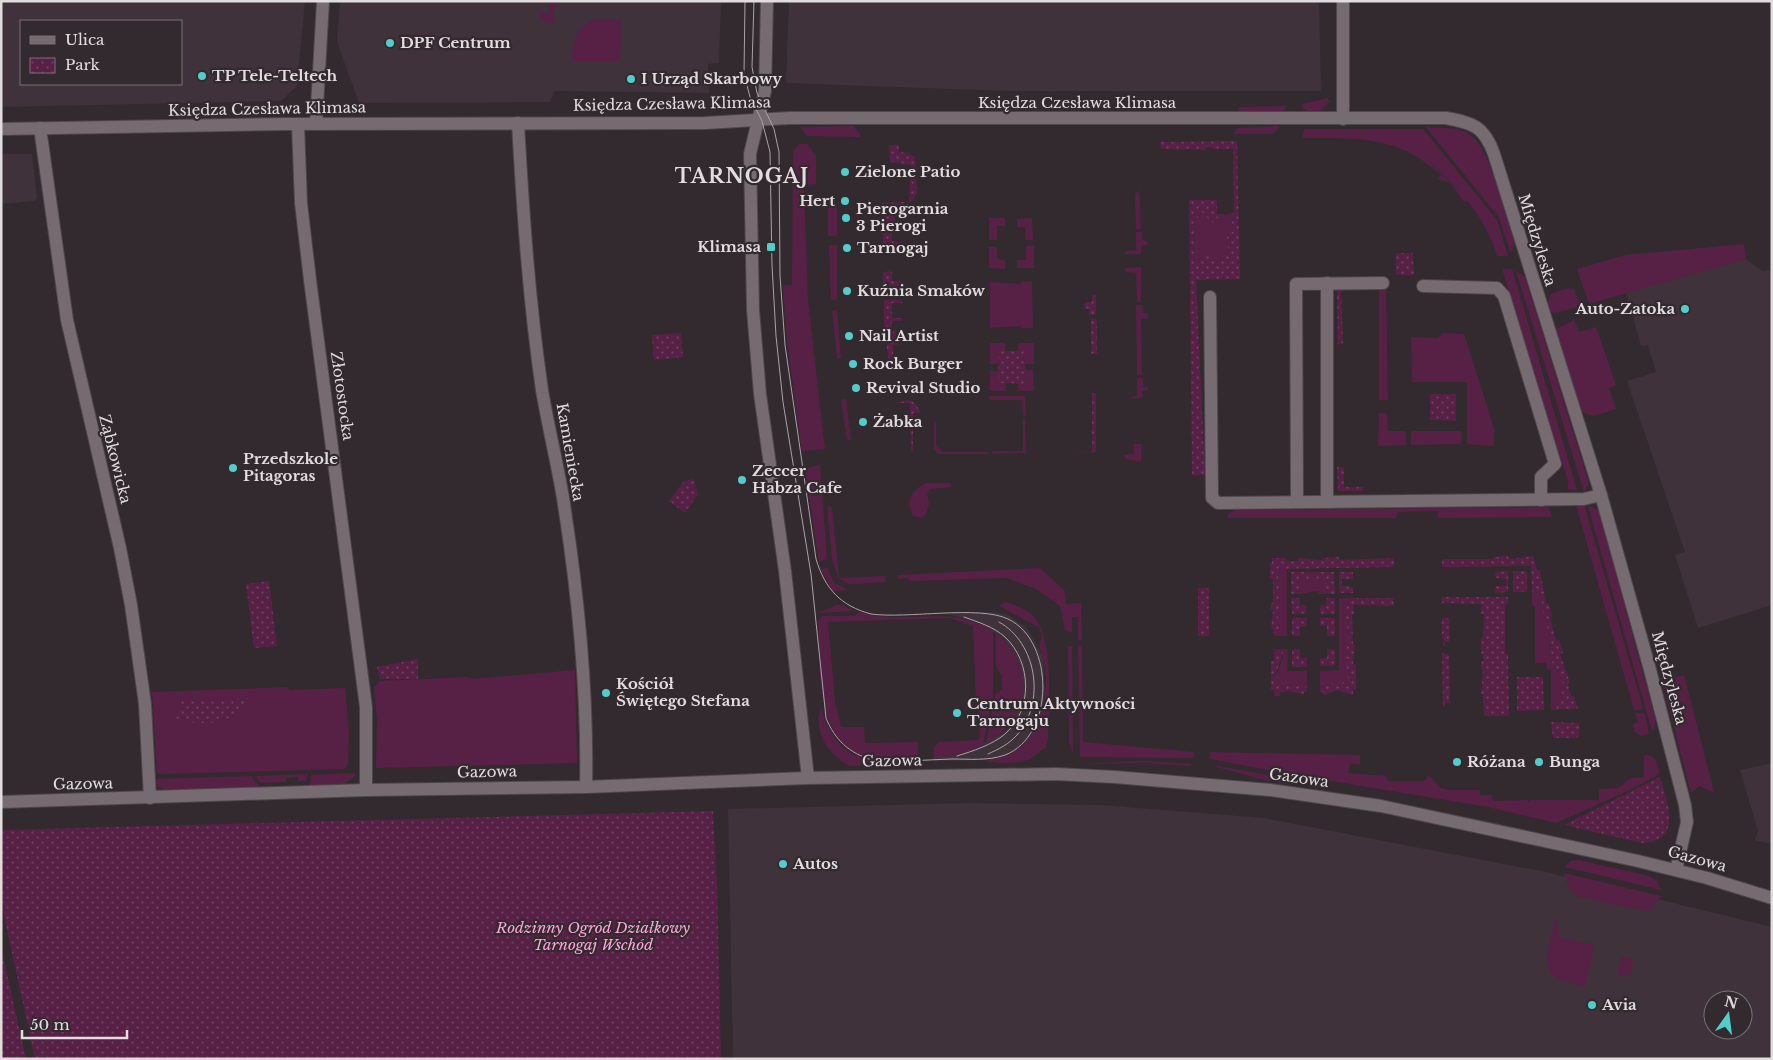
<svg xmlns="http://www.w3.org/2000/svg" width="1773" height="1060" font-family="'Libre Baskerville',serif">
<defs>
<pattern id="park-dots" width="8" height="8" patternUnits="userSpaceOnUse" patternTransform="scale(1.25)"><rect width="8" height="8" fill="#572146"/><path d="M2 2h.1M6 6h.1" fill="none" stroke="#6f4160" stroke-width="1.8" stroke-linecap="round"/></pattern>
</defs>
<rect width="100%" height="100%" fill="#322a2e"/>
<g fill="#3f323a" fill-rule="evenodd">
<path d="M1 1H305L297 86 281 101 1 107ZM181 21V84H21V21Z"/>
<path d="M340 1H721L719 63 708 64 709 93 554 91 550 102 359 103 337 42Z"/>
<path d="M789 1H1319L1321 91H1007L786 83Z"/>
<path d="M1 154H32L37 198 34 201 1 204Z"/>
<path d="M1746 259 1762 271 1772 270V605L1698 628 1675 555 1685 552 1627 381 1656 372 1648 345 1641 346 1626 292Z"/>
<path d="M951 612H991L1006 614 1026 627 1043 656 1045 694 1041 714 1029 738 1016 751 1005 757 985 760 934 761V758L957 755 1004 733 1015 720 1022 697 1021 669 1013 651 1002 637 976 622 951 615Z"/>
<path d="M1772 763V844L1755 840 1758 831 1740 770Z"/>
<path d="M968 803 1102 805 1264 818 1546 872 1772 927V1059H733L728 809ZM1713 1000H1743V1030H1713Z"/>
</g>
<g fill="#572146">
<path d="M549 1H555L554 22 549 23 543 21 538 12 549 13Z"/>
<path d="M593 19H621L620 61H572C574 44 574 28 593 19Z"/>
<path d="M1328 98V101L1331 100 1320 111 1312 113 1302 108V104Z"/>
<path d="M1287 106 1281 113H1239V107Z"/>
<path d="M853 126 862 137 807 136 800 127Z"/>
<path d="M1280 126 1273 134H1232L1238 128Z"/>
<path d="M1425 126C1437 130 1456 125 1469 134 1490 146 1507 218 1515 243L1511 253 1498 216Z"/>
<path d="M1305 129H1423L1497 220 1508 256H1497C1484 212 1456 186 1423 156L1468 200 1464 202 1450 183 1438 179 1441 175C1398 135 1356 138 1301 138Z"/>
<path d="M799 144H807L816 156V184L804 185 808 301 825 449 802 451 787 341 783 285H792L793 151Z"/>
<path d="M1139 181 1141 229H1136L1135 194 1139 191Z"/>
<path d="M837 203V236H828V204Z"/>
<path d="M1202 212 1213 222 1221 214H1227L1235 229 1227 237 1228 249 1219 260 1203 258 1197 260 1194 251 1195 220Z"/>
<path d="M989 218H1005V226H997V240H989Z"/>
<path d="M1032 218 1033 240H1025V227H1017V219Z"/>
<path d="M1136 232H1142V240L1147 241 1148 245H1141V254H1125V251L1136 250Z"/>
<path d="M1744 244 1746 259 1589 304 1577 269 1626 255Z"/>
<path d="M829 245H837V300H831Z"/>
<path d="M1034 245V268H1017V260H1026V246Z"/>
<path d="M989 247H997V259L1005 260V269L989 268Z"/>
<path d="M1141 267V302H1137L1136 273 1125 272V268Z"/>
<path d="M1502 269H1512L1577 490 1568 489V481Z"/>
<path d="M1516 271 1525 277 1586 474 1589 484 1584 492Z"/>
<path d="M1032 281 1033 328H1021L1020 326 990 328V282L1020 284 1021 282Z"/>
<path d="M1569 288 1574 290 1582 306 1555 313 1550 312 1548 302 1551 294Z"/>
<path d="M1379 289H1386L1388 400H1379Z"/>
<path d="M1136 305H1142L1143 313H1148V319H1141L1142 375H1137Z"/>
<path d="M837 310 841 358H837L832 311Z"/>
<path d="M1574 320 1579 332 1596 327 1616 385 1609 388 1616 409 1594 416 1580 411 1555 330Z"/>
<path d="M1443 333 1464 334 1494 428V446L1467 444V382H1412L1411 337 1438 338Z"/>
<path d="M990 343H1005V351H998V364H990Z"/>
<path d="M1018 343H1034V364H1025V351H1018Z"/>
<path d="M1025 370H1033L1034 391H1018V384L1025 383Z"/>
<path d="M990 371H998V383H1006V391H990Z"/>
<path d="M1137 378H1143V387L1148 386V390L1142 391 1143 398 1126 399 1137 396Z"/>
<path d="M989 396H1025L1026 416 1023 415 1022 400H989Z"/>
<path d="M841 399H846L851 440H847Z"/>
<path d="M1379 413 1387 414 1388 431H1406V445L1378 446Z"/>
<path d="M1023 419H1025L1026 453 992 454V451H1023Z"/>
<path d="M934 422H936V446L943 452H988V454H938L934 448Z"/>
<path d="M1411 431H1462L1461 444 1411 445Z"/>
<path d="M1134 444H1142L1141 462 1125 459 1124 455 1134 454Z"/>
<path d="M820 465 827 559 819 562 805 468Z"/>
<path d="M926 483H951V487L931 489 927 494 929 504 926 514 921 518 913 516C905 499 911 491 926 483Z"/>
<path d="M1576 505H1584L1585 508 1643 708 1641 710H1634Z"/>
<path d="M827 506 832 507 839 578 885 576 886 582 849 584 839 579 832 559Z"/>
<path d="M1588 506 1593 507 1599 512 1655 718V727L1652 731Z"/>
<path d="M1546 507 1550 509 1552 517 1438 518V511L1397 512 1396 518H1227L1229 513 1235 510Z"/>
<path d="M827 568 834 583 849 590 832 591 821 569Z"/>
<path d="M1040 568 1065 591 1066 604 1081 603 1082 640H1078V617H1072V633L1065 630 1060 606 1036 589 1007 578 909 581 908 578 898 579V575Z"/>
<path d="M1287 568V636H1282L1277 623 1280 604 1278 578 1280 569Z"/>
<path d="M1308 572H1317V581H1326V594H1319V591L1299 594V581H1308Z"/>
<path d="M1532 592 1538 593 1540 597 1551 636 1550 658 1563 683 1561 702 1551 710V670L1547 669 1546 663H1535V607L1532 606Z"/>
<path d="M1339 598H1350C1342 611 1350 627 1349 641 1349 646 1346 651 1346 656 1347 667 1354 677 1342 685L1320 684V671L1339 670Z"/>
<path d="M1005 602C1014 605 1025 608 1032 615 1055 637 1049 708 1048 739L1046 748C1039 750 1036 756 1030 759 1017 765 999 762 986 762 991 757 1006 757 1014 752 1046 731 1053 678 1039 646L1042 636 1039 627 999 606Z"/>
<path d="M836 605H843L853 611 818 613Z"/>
<path d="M859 612C904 626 949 603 993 631V696L983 745 957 755 934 758V747L939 742 977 740 980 738 978 702 976 700 973 626 950 618 828 622 835 702 841 727H864L865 743 918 742V759C903 759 887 762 872 759 813 748 821 667 818 621L822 616H855Z"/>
<path d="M996 633C1036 663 1032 721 986 743L995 695 1002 689V676L996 666Z"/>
<path d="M1068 646H1072L1073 752 1069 743Z"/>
<path d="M1078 646H1082L1083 742 1194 752V756L1192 758 1080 757Z"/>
<path d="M1281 649H1288L1287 671H1307V683L1287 686 1280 684 1276 676 1283 657Z"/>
<path d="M575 670 577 763 376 768 377 718 374 688 379 681 467 677 473 679Z"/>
<path d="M1684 675 1711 780 1715 793 1699 786 1691 793 1662 681Z"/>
<path d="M288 687 289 690 345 688 349 730 348 765 344 769 159 774 157 772 152 692Z"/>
<path d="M821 707C837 764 868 762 918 761L919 764 850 766C827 754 813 732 821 707Z"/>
<path d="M1635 713H1642L1645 715 1649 734 1641 736 1634 731 1633 724 1638 722Z"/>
<path d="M1210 752 1360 755V765L1350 763 1348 773 1386 776 1388 781H1425L1428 775 1441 788 1449 790H1480V795H1492L1493 801 1528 800 1530 803V800H1599V789L1618 788 1631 778 1644 777V755C1656 756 1657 760 1659 771L1658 775 1630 790 1556 823 1488 807 1289 774 1210 759Z"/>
<path d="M1144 761 1193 764 1188 766 1147 763 1081 764Z"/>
<path d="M1213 765 1307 782C1287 790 1242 773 1220 768Z"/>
<path d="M354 773 356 775 344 784 310 786 311 775Z"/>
<path d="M308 774 306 781H298V777L286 778V782L261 783 255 776Z"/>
<path d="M251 776 260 787 166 790 157 786 154 779Z"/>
<path d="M1578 860 1649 876 1657 881 1661 890 1565 867 1570 861Z"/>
<path d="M1564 873 1661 896 1651 909 1645 911 1577 896 1569 888Z"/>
<path d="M1557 917 1559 937 1595 945 1585 986C1577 984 1566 982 1559 979 1537 968 1552 934 1557 917Z"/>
<path d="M1622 957 1631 959 1633 963 1630 977 1617 974Z"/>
</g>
<g fill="url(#park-dots)">
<path d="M1237 141 1240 279 1196 280 1205 475H1192L1189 200H1217V214H1221L1213 223 1202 212 1195 220 1194 251 1198 260 1211 254 1219 260 1228 249 1227 237 1235 229 1227 214 1234 213 1233 149H1213L1212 147H1206V150L1161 149 1160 142Z"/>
<path d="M889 145H899V152L908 153 915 157 917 193 912 201 909 202 911 165 890 162Z"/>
<path d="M905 202 902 205V214H895V226L902 227H892V241L902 242 899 245H883L882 203Z"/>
<path d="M1396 253H1413L1414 275H1396Z"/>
<path d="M888 271 892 272V281H902L899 286H883V273Z"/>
<path d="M1341 288 1343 343 1336 345 1338 342 1337 291Z"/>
<path d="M1092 295H1096V315H1089V309H1084L1085 302H1092Z"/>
<path d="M884 300H900L903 303H892V318H902V321H892V330H896V343L902 344 893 345V363H889L884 325Z"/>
<rect x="1091" y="319" width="6" height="35"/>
<path d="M681 333 683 357 654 360 652 335Z"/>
<path d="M998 351H1025V384L998 383Z"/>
<path d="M1092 393H1096V452L1047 454 1092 452Z"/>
<path d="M1430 394H1456V421L1430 420Z"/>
<path d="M909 400 915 403 921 413H913V451H911L910 403H893Z"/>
<path d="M1337 467H1344V487H1363V491H1338Z"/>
<path d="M694 479 698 494 685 513 669 501 684 481Z"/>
<path d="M1508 556 1509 559 1533 556 1537 570H1540L1546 604 1549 603 1552 616 1550 617 1556 641 1559 640 1563 653 1560 654 1570 683 1568 684 1571 696H1574L1578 709 1551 710 1561 702 1563 683 1550 658 1551 636 1544 620 1542 603 1538 593 1532 592 1531 566 1442 567V559H1493V557Z"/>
<path d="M1339 557 1340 560 1394 558V567L1280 569 1278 578 1280 604 1277 623 1282 636H1274L1273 629H1271L1273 610H1271V603H1273V579H1270V563H1272V558H1286V561H1298V558L1322 560 1323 558Z"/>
<path d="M1508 571V592L1495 593 1496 586H1506V579L1496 578 1495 572Z"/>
<rect x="1513" y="571" width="14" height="21"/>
<path d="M1291 572H1308L1309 581H1300L1299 594H1291Z"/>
<path d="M1317 572H1334L1335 594H1326V581H1317Z"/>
<path d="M1339 572H1353V579H1342V586L1353 587V593H1339Z"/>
<path d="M269 581 277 646 254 648 246 584Z"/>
<rect x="1198" y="588" width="11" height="48"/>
<path d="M1442 597H1508V604H1505V654H1508L1509 716H1484L1483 695 1481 694 1483 670H1481V662L1483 661V654H1481V638H1483L1484 614H1481L1482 604 1442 603Z"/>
<path d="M1291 598H1300V605H1306V614H1292Z"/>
<path d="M1326 598H1335V614H1320V605H1326Z"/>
<path d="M1350 598H1393L1394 606 1354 605V614L1352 615 1353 645H1355L1353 664H1356V689L1353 690V695L1337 690 1324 695 1323 692H1320V684L1328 682 1339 685 1348 679 1346 655 1349 633 1344 615Z"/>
<path d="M1292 618H1307V626L1300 627V636H1292Z"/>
<path d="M1320 618H1335V636H1327V626H1320Z"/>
<path d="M1442 618H1449L1450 642H1445V646H1443L1444 639H1442Z"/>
<path d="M1274 649H1281L1283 654 1276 673 1277 680 1287 686 1307 683V692H1304V695L1290 691 1280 692V696H1274V690H1271V661H1274Z"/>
<path d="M1292 649H1300V658H1307V667H1292Z"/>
<path d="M1327 649H1335V666H1320V658H1327Z"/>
<path d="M1442 653 1449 655 1450 703H1445V707H1443Z"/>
<path d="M418 659V679H380L377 667Z"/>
<path d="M1517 677H1543L1544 710 1517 711Z"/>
<path d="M248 698V705C227 725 201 727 175 718L177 713H182L181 701Z"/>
<path d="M1551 722 1579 723V736L1576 738H1553Z"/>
<path d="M1660 777C1667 802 1684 841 1642 843L1564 825Z"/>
<path d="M713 811 717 886 721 1059H35L1 902V830Z"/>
<path d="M1 947 26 1059H1Z"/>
</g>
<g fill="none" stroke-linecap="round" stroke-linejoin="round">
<g stroke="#4d474b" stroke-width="14">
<g id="minor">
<path d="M767 1 765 91 750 154 753 310 760 394 785 571 808 778"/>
<path d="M1343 1V119"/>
<path d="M518 123C523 212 529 301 542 390 548 426 557 462 563 498 578 593 588 691 586 787"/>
<path d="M316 124 323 1"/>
<path d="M298 125 301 203 310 280 366 707V790"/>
<path d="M40 128 67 320 120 548 131 605 145 704 150 798"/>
<path d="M1 129 285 124 705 123 789 118H1446C1473 123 1484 126 1494 154L1601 495 1649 666 1685 805 1687 822 1676 870"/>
<path d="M1327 283V502"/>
<path d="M1423 286 1497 288 1504 296 1555 464 1541 477V500"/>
<path d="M1210 297 1212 498 1218 503 1584 499 1601 495"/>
<path d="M1297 502 1296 284 1383 283"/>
<path d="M1 802 366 790 586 787 808 778 1056 774 1115 777 1270 790 1381 806 1638 861 1707 878 1772 898"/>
</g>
</g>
<use href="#minor" stroke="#756b71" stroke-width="12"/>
<g stroke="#a9a2a6" stroke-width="1">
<path d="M745 1 744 74 750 97 762 121 770 152 772 265 776 336 783 402 811 574 826 718C835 740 849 753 872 760 898 762 925 760 952 759 969 759 988 761 1005 755 1055 736 1055 641 1008 619 979 605 907 619 871 614 841 606 825 589 816 559L785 345 780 276 779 152 774 129 757 93 752 67 754 1"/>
<path d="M988 754C999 749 1009 744 1017 735 1046 702 1037 643 999 622"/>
<path d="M957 756C973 751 992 745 1005 734 1033 710 1032 662 1005 637 994 627 978 622 964 617"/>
</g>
</g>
<g fill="#53cdc9" stroke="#322a2e" stroke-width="2">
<circle cx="390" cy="43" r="5"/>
<circle cx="202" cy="76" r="5"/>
<circle cx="631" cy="79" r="5"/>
<circle cx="845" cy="172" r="5"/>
<circle cx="845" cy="201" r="5"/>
<circle cx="846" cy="218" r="5"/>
<rect x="766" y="242" width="10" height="10" rx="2.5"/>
<circle cx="847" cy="248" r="5"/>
<circle cx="847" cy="291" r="5"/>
<circle cx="1685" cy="309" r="5"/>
<circle cx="849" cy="336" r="5"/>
<circle cx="853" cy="364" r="5"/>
<circle cx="856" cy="388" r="5"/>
<circle cx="863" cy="422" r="5"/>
<circle cx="233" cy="468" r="5"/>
<circle cx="742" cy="480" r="5"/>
<circle cx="606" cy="693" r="5"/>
<circle cx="957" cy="713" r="5"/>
<circle cx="1457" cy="762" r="5"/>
<circle cx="1539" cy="762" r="5"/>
<circle cx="783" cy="864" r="5"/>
<circle cx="1592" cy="1005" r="5"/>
</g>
<g text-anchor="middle" stroke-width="4.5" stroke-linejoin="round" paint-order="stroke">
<g font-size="15" font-weight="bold" fill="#e2dcdf" stroke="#322a2e" text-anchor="start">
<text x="400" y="48">DPF Centrum</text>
<text x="212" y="81">TP Tele-Teltech</text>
<text x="641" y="84">I Urząd Skarbowy</text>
<text x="855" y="177">Zielone Patio</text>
<text x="835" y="206" text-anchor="end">Hert</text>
<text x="856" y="214">Pierogarnia<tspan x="856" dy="17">3 Pierogi</tspan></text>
<text x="761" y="252" text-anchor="end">Klimasa</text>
<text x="857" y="253">Tarnogaj</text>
<text x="857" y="296">Kuźnia Smaków</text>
<text x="1675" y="314" text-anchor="end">Auto-Zatoka</text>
<text x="859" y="341">Nail Artist</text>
<text x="863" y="369">Rock Burger</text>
<text x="866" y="393">Revival Studio</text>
<text x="873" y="427">Żabka</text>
<text x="243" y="464">Przedszkole<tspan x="243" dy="17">Pitagoras</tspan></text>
<text x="752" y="476">Zeccer<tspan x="752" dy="17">Habza Cafe</tspan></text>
<text x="616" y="689">Kościół<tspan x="616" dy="17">Świętego Stefana</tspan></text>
<text x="967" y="709">Centrum Aktywności<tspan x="967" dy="17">Tarnogaju</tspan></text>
<text x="1467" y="767">Różana</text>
<text x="1549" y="767">Bunga</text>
<text x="793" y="869">Autos</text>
<text x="1602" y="1010">Avia</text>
</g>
<g font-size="15" fill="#e2dcdf" stroke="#322a2e">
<text x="1077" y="108">Księdza Czesława Klimasa</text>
<text transform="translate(672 104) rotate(-1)" y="5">Księdza Czesława Klimasa</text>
<text transform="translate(267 109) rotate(-1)" y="5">Księdza Czesława Klimasa</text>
<text transform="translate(1537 240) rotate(73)" y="5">Międzyleska</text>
<text transform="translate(342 396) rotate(82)" y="5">Złotostocka</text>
<text transform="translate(570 452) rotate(80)" y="5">Kamieniecka</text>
<text transform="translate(115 459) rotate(76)" y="5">Ząbkowicka</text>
<text transform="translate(1669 678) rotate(75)" y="5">Międzyleska</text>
<text transform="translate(892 761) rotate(-1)" y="5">Gazowa</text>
<text transform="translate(487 772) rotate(-1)" y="5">Gazowa</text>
<text transform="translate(1299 778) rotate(8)" y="5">Gazowa</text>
<text transform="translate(83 784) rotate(-1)" y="5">Gazowa</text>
<text transform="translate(1697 859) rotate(15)" y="5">Gazowa</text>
</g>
<g font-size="15" font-style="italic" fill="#ffa2dd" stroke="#322a2e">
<text x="593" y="933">Rodzinny Ogród Działkowy<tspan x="593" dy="17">Tarnogaj Wschód</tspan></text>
</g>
<g font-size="20" font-weight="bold" letter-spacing="1" fill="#e2dcdf" stroke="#322a2e">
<text x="742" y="183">TARNOGAJ</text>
</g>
</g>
<rect width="1773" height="1060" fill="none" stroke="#e2dcdf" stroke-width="5"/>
<rect x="20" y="20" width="162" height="65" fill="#322a2e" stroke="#787175"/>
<rect x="30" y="36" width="25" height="8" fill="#756b71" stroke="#787175"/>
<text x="65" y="45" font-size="15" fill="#e2dcdf">Ulica</text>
<rect x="30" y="58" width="25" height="15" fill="url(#park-dots)" stroke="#787175"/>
<text x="65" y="70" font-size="15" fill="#e2dcdf">Park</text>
<g transform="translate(1728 1015) rotate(14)"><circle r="24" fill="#322a2e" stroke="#787175"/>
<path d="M0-4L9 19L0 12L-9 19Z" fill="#53cdc9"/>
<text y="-8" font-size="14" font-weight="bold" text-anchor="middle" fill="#e2dcdf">N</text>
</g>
<path d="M22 1030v8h105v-8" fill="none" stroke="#e2dcdf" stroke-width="2.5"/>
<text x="30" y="1030" font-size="15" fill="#e2dcdf" stroke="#322a2e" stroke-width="4" paint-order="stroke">50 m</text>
</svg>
